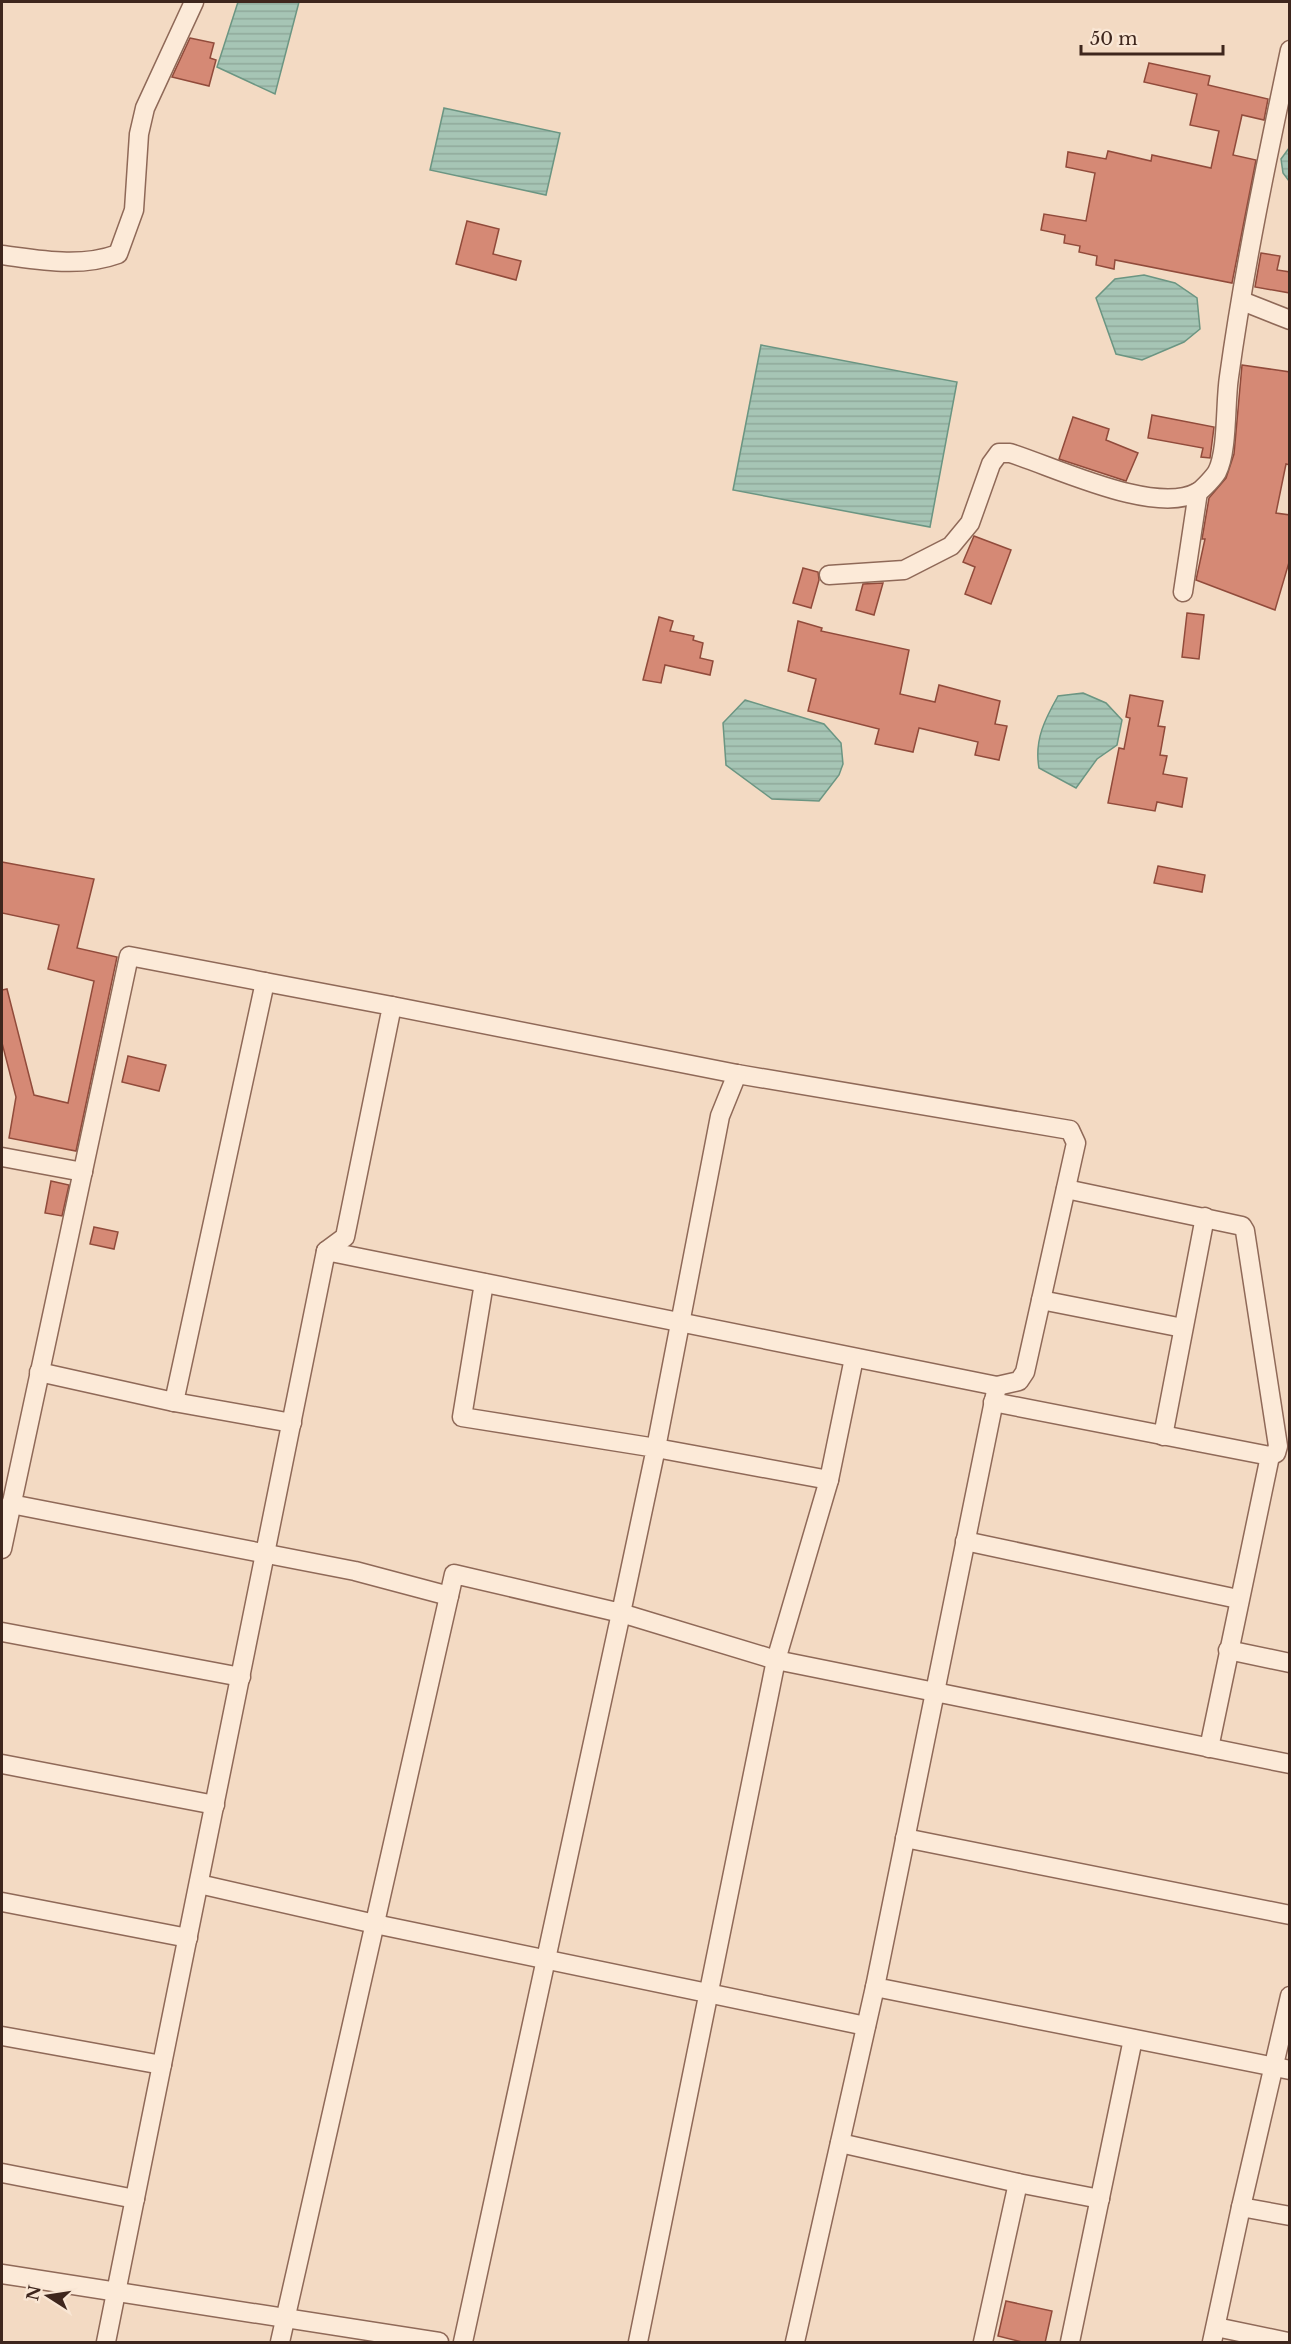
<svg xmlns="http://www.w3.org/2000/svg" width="1291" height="2344" font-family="'Libre Baskerville',serif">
<defs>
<pattern id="water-rules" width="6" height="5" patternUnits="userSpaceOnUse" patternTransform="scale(1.5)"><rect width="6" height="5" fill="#a6c5b5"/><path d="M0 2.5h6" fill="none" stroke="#90a99b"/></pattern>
</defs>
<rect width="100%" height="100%" fill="#f3dac3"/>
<g fill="url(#water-rules)" stroke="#6b9582" stroke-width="1.5">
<path d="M238 2H299L275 94 217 67Z"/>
<path d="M444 108 560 133 546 195 430 170Z"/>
<path d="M1289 148V181L1283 173 1281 159Z"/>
<path d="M1144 275 1175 283 1197 298 1200 329 1184 342 1142 360 1116 354 1096 298 1115 279Z"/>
<path d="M761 345 957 382 930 527 733 490Z"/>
<path d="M1083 693 1106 703 1122 720 1117 745 1097 759 1076 788 1039 768C1034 740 1045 719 1058 696Z"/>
<path d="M745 700 824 724 841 743 843 764 839 775 819 801 772 799 726 765 723 723Z"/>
</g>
<g fill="#d58975" stroke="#914b3b" stroke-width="1.5">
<path d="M190 38 214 43 210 58 216 60 209 86 172 77Z"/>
<path d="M1149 63 1210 76 1208 85 1268 99 1264 120 1242 115 1233 155 1256 160 1232 283 1115 260 1114 269 1096 265 1097 256 1079 252 1080 246 1064 243 1065 235 1041 230 1044 214 1086 221 1095 173 1066 167 1068 152 1106 159 1108 151 1151 161 1152 155 1211 168 1219 131 1190 125 1197 94 1144 82Z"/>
<path d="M467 221 499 229 493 254 521 261 516 280 456 264Z"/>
<path d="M1261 253 1280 256 1277 270 1290 272V293L1255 287Z"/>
<path d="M1242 365 1290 372V465L1286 464 1276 513 1290 515V559L1275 610 1196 580 1205 539H1202L1209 498 1226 478 1234 454Z"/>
<path d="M1152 415 1214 427 1210 458 1201 457 1203 448 1148 438Z"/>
<path d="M1073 417 1109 429 1106 440 1138 453 1126 481 1059 459Z"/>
<path d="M974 536 1011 550 991 604 965 594 975 567 963 562Z"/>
<path d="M803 568 818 572 819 580 811 608 793 603Z"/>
<path d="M883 583 874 615 856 610 863 584Z"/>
<path d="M1187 613 1204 615 1199 659 1182 657Z"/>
<path d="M659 617 673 621 670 631 694 636 693 640 703 643 700 658 713 661 710 675 665 665 661 683 643 680Z"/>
<path d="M798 621 822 628 821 631 909 650 900 694 935 702 939 685 1000 701 995 724 1007 726 999 760 975 755 978 742 919 728 913 752 875 744 879 729 808 711 816 679 788 671Z"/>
<path d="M1130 695 1163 701 1158 726 1165 727 1160 755 1167 756 1163 774 1187 778 1182 807 1157 802 1155 811 1108 803 1119 748 1124 749 1130 718 1126 717Z"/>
<path d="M2 862 94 879 77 948 117 957 76 1151 9 1138 16 1097 2 1043V990L7 989 34 1095 68 1103 94 981 48 969 59 925 2 913Z"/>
<path d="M1158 866 1205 875 1202 892 1154 883Z"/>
<path d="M128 1056 166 1065 159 1091 122 1082Z"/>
<path d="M51 1181 69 1185 62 1216 45 1213Z"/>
<path d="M94 1227 118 1232 114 1249 90 1244Z"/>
<path d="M1006 2301 1052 2311 1045 2343H1026L998 2336Z"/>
</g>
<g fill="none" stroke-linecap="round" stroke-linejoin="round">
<g stroke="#8f6958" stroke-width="21">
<g id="minor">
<path d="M2 255C40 260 80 268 118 254L134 210 139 134 145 108 194 2"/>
<path d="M1242 301 1290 320"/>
<path d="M829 575 904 570 951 546 970 523 991 464 999 453H1010C1055 467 1155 516 1198 492 1203 489 1214 477 1217 472 1228 451 1225 402 1229 377 1244 268 1267 159 1290 50"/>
<path d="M1183 592 1198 492"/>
<path d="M392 1006 737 1074 1070 1130 1076 1143 1025 1372 1019 1381 997 1386"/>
<path d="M737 1074 720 1116 656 1448 829 1480"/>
<path d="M2 1157 83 1172"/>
<path d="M1041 1300 1183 1328"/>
<path d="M39 1372 174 1402"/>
<path d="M993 1402 1270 1456 1276 1453 1278 1446 1245 1231 1242 1226 1066 1189"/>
<path d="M292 1423 174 1402 265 982 392 1006 345 1237 326 1251"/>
<path d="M1163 1436 1205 1217"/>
<path d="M11 1504 355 1571 449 1596"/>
<path d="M965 1541 1238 1599"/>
<path d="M2 1549 129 956 265 982"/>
<path d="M2 1632 241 1677"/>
<path d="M1228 1650 1290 1663"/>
<path d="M1209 1748 1270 1456"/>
<path d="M2 1764 215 1805"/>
<path d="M1290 1764 935 1692 875 1987 1290 2070"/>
<path d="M905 1838 1290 1915"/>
<path d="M199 1884 375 1924 866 2026"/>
<path d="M2 1902 188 1938"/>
<path d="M2 2036 162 2065"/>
<path d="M840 2143 1018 2183"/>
<path d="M2 2173 135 2199"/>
<path d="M1241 2207 1290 1996"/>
<path d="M2 2274 439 2342"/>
<path d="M1216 2327 1288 2342"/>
<path d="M106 2342 326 1251 997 1386 935 1692 776 1660 621 1613 463 2342"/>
<path d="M280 2342 454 1574 621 1613 656 1448 462 1417 484 1283"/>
<path d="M638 2342 776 1660 829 1480 854 1358"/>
<path d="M795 2342 875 1987"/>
<path d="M983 2342 1018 2183 1100 2199"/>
<path d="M1070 2342 1133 2039"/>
<path d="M1212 2342 1241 2207 1290 2216"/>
</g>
</g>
<use href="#minor" stroke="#fcead8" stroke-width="18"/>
</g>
<rect width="1291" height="2344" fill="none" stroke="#3e261d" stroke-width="6"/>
<g transform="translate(48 2296) rotate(282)" stroke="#f9e6d4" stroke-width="4.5" paint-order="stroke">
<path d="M0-4.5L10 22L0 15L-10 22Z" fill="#3e261d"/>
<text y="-9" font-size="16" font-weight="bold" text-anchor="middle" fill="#3e261d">N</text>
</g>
<path d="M1081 45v9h142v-9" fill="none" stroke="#3e261d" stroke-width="3"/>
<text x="1090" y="45" font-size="18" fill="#3e261d" stroke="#f9e6d4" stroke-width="4.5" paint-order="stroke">50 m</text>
</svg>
